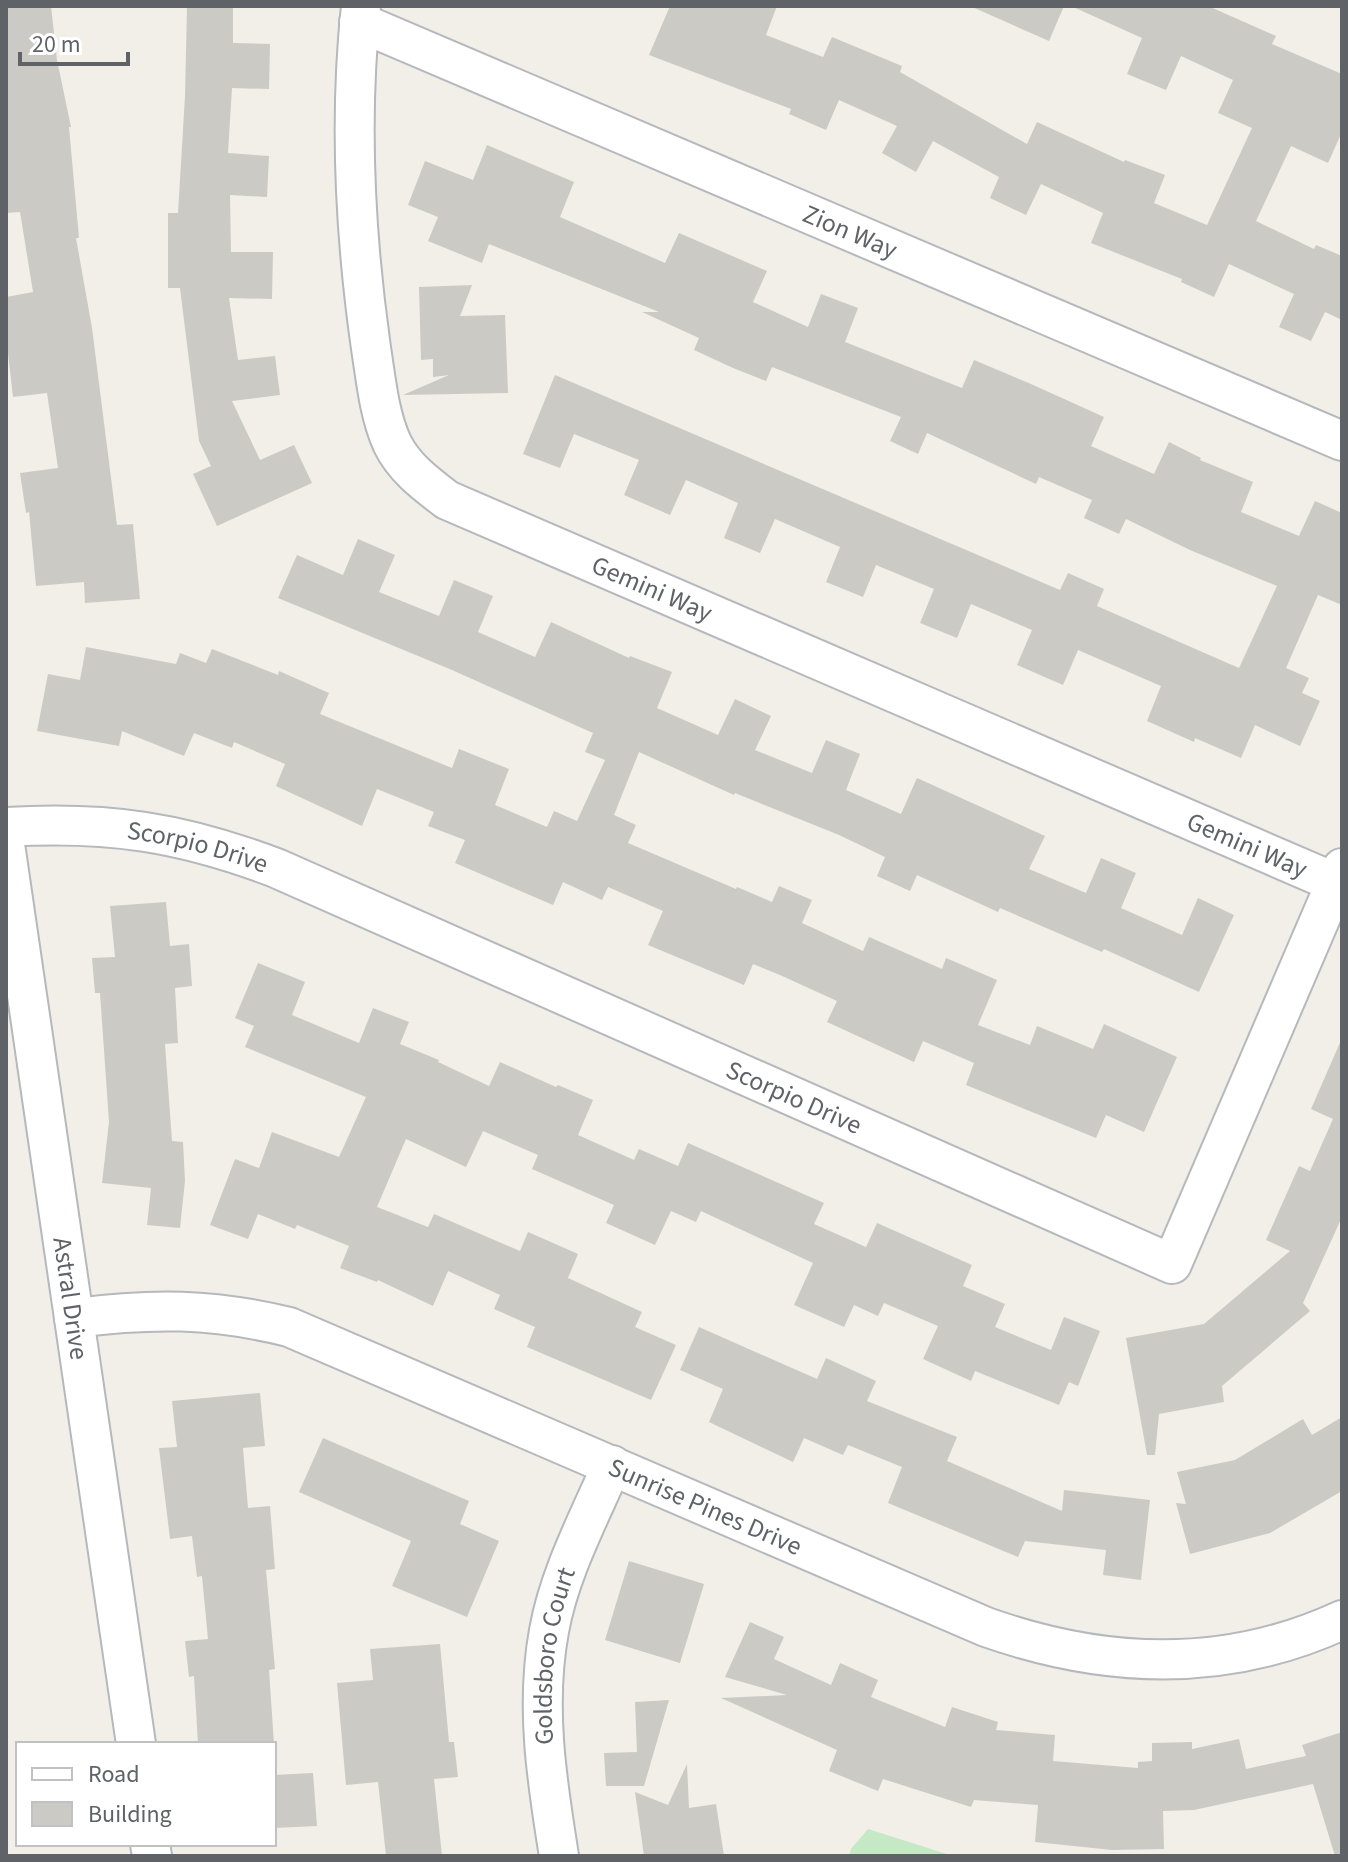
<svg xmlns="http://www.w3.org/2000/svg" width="1348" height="1862" font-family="'Source Sans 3',sans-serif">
<rect width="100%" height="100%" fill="#f1efe8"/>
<path fill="#c5e8c5" d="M868 1829 953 1856H849L851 1849Z"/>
<g fill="#cccac5">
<path d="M6 6H51L57 60 71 127H69L79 238H76L92 328 117 525 133 524 140 599 85 603 84 582 36 586 29 512 26 513 20 473 58 468 47 393 13 397 6 336V297L33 292 20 212 6 213Z"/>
<path d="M187 6H233V43L270 44 269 89 232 88 228 153 269 156 267 197 230 195 231 252H273L272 299 229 298 238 360 275 356 280 395 232 401 260 460 294 445 312 483 217 526 193 474 211 466 199 441 180 288H168V213H178L185 96Z"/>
<path d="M670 6H777L766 35 823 57 832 37 902 66 900 72 1027 144 1037 122 1124 162 1125 160 1165 175 1154 203 1207 225 1252 128 1218 113 1233 80 1181 56 1166 90 1127 74 1142 38 1071 6H1208L1276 36 1272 44 1342 74V132L1328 163 1291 146 1256 221 1314 249 1316 245 1342 256V320L1325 312 1311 341 1279 327 1294 294 1229 264 1214 297 1181 282 1182 279 1091 243 1103 213 1041 184 1026 215 990 198 999 177 933 141 916 172 882 153 897 126 839 100 826 130 789 114 791 109 649 55Z"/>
<path d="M970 6H1064L1049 41Z"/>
<path d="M487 145 574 182 560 217 665 263 679 233 767 271 753 302 808 327 821 294 858 308 845 342 962 388 974 360 1031 384 1104 417 1091 446 1154 474 1169 442 1201 458 1200 460 1253 482 1241 512 1299 536 1315 501 1342 513V605L1318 595 1286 668 1309 678 1302 693 1320 701 1300 746 1255 725 1241 758 1195 738 1194 742 1147 721 1161 686 1078 650 1063 685 1017 665 1032 630 971 604 957 638 920 623 934 589 876 565 863 597 826 582 840 547 775 519 760 553 724 538 738 503 686 480 670 515 624 495 639 460 574 434 560 468 523 454 555 375 1060 590 1068 573 1104 589 1097 606 1239 668 1277 586 1190 550 1126 519 1119 534 1084 518 1092 500 1039 477 1036 484 927 433 918 454 890 441 901 417 772 367 766 381 733 368 694 350 699 338 642 312H659L489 244 482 263 428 241 438 217 408 205 425 161 473 180Z"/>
<path d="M472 285 460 316 505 315 508 393 403 395 449 375 433 377V359L421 360 419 287Z"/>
<path d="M358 539 395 555 379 592 439 616 454 580 493 596 478 632 535 657 551 622 629 658 630 656 672 672 657 708 718 735 735 699 771 716 755 750 812 773 826 740 860 754 846 790 901 814 917 778 1045 836 1029 869 1086 893 1101 858 1136 873 1121 908 1182 935 1198 898 1234 915 1199 992 1104 949 1102 952 1000 908 998 912 917 875 910 891 877 876 885 857 839 835 735 793 734 795 639 752 614 815 636 825 628 843 736 889 737 887 772 902 779 886 812 900 802 923 863 951 869 937 942 969 946 958 997 980 978 1025 1030 1045 1037 1026 1093 1049 1104 1024 1177 1057 1144 1132 1106 1115 1096 1138 966 1085 974 1063 923 1041 914 1062 827 1022 837 1001 780 975 753 964 744 985 648 945 663 911 608 887 602 900 563 882 553 905 455 863 465 840 428 826 434 812 377 789 362 826 276 786 285 764 234 742 232 748 194 733 184 756 122 731 119 746 37 731 48 674 80 680 86 647 176 664 180 653 206 663 212 649 278 675 279 671 329 693 320 714 452 768 459 749 509 769 495 805 547 827 554 811 577 821 605 760 585 752 593 733 452 670 278 598 297 555 343 575Z"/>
<path d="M166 902 170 946 189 944 192 986 175 988 178 1043 165 1044 172 1141 183 1142 185 1181 180 1228 147 1225 151 1188 102 1183 109 1122 100 993H95L92 958 115 957 110 906Z"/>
<path d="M258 963 305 982 292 1015 359 1043 373 1008 409 1022 400 1044 439 1060 438 1062 489 1086 500 1062 556 1087 558 1085 593 1100 578 1135 634 1160 639 1149 678 1166 688 1143 824 1203 814 1224 866 1247 877 1223 972 1265 963 1286 1005 1304 995 1327 1051 1350 1064 1317 1100 1331 1078 1386 1069 1382 1059 1405 975 1371 971 1381 923 1359 938 1326 884 1303 878 1316 854 1305 844 1327 794 1305 813 1263 701 1211 696 1222 671 1211 655 1245 606 1223 614 1205 532 1169 538 1155 483 1131 466 1167 406 1139 377 1207 428 1227 434 1214 520 1251 528 1232 578 1254 568 1278 642 1312 635 1327 676 1345 651 1400 527 1347 535 1327 494 1309 500 1295 448 1271 433 1306 378 1280 377 1282 340 1268 349 1246 297 1225 295 1229 258 1214 248 1239 210 1225 235 1159 259 1168 272 1132 339 1157 366 1097 245 1047 254 1026 235 1018Z"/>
<path d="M1342 1038V1217L1303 1303 1310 1311 1222 1386 1224 1402 1159 1414 1155 1455H1147L1126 1338 1204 1324 1290 1251 1266 1240 1299 1166 1310 1171 1333 1119 1311 1109Z"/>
<path d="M699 1327 817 1379 826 1358 876 1381 867 1401 957 1437 947 1461 1062 1511 1064 1490 1150 1500 1141 1580 1103 1575 1106 1550 1025 1541 1018 1557 888 1503 902 1467 848 1445 843 1455 804 1438 793 1462 709 1422 723 1389 680 1370Z"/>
<path d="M260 1393 265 1446 243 1448 248 1508 270 1506 275 1569 266 1570 275 1669 269 1670 274 1744H198L194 1676 189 1677 185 1641 208 1639 202 1576 197 1577 192 1536 170 1539 159 1448 177 1447 172 1401Z"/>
<path d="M1342 1417V1491L1270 1533 1190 1554 1176 1503 1186 1504 1177 1472 1235 1460 1303 1419 1312 1435Z"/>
<path d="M323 1438 469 1501 460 1524 499 1541 467 1617 392 1586 411 1541 299 1492Z"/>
<path d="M629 1561 704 1584 680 1663 605 1640Z"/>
<path d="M750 1622 784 1637 774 1659 831 1685 840 1663 878 1680 871 1697 945 1727 952 1707 998 1722 996 1730 1055 1735 1053 1761 1138 1768V1762L1152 1761V1743L1192 1742V1749L1239 1739 1246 1769 1306 1756 1302 1745 1342 1732V1856H1335L1313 1784 1194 1810 1163 1811 1164 1849 1112 1850 1035 1842 1038 1805 974 1800 971 1807 883 1779 878 1791 829 1771 837 1750 721 1698 787 1695 725 1677Z"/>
<path d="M440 1644 449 1742H454L458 1777 434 1779 442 1856H386L378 1782 346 1785 337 1683 373 1680 370 1649Z"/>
<path d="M669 1700 644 1786H606L604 1753 637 1752 635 1702Z"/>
<path d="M687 1764 689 1808 716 1804 724 1856H644L635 1792 668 1805Z"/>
<path d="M313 1773 317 1826 274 1828V1775Z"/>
</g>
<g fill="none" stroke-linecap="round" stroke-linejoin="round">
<g stroke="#b5b8bc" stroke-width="42">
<g id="minor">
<path id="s1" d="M361 6C349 119 355 236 371 348 376 380 379 414 392 443 404 468 426 484 447 500L1336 883"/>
<path id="s2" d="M359 22 1342 441"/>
<path id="s3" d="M6 827C108 821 181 832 276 868L1172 1264 1342 868"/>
<path id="s4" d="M6 851 136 1744"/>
<path id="s5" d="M74 1318C153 1308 211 1308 289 1327L986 1627C1105 1669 1225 1674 1342 1620"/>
<path d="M150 1844 152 1856"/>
<path id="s6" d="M559 1856C547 1782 535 1706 549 1631 559 1574 589 1518 612 1465"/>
</g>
</g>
<use href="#minor" stroke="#fff" stroke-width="38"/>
</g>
<g text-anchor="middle" stroke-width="6" stroke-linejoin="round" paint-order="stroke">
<g font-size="26" fill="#5f6368" stroke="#fff">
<text dy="9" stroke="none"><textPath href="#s2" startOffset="534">Zion Way</textPath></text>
<text dy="9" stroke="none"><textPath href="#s1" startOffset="744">Gemini Way</textPath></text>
<text dy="9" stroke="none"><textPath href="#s1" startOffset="1392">Gemini Way</textPath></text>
<text dy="9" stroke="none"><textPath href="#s3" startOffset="194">Scorpio Drive</textPath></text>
<text dy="9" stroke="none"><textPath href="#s3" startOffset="842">Scorpio Drive</textPath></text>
<text dy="9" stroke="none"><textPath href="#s4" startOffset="452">Astral Drive</textPath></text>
<text dy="9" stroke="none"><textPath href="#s5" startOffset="670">Sunrise Pines Drive</textPath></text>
<text dy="9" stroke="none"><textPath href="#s6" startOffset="202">Goldsboro Court</textPath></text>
</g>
</g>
<rect width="1348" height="1862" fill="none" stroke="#5f6368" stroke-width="16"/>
<rect x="16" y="1742" width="260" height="104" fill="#ffffff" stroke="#bfc1c3" stroke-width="2"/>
<rect x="32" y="1768" width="40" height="12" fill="#ffffff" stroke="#bfc1c3" stroke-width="2"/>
<text x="88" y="1782" font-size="24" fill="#5f6368">Road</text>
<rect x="32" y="1802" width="40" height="24" fill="#cccac5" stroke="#bfc1c3" stroke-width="2"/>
<text x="88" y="1822" font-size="24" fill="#5f6368">Building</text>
<path d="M20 52v12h108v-12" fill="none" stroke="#5f6368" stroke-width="4"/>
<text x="32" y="52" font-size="24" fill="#5f6368" stroke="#ffffff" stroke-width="6" paint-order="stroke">20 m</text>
</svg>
